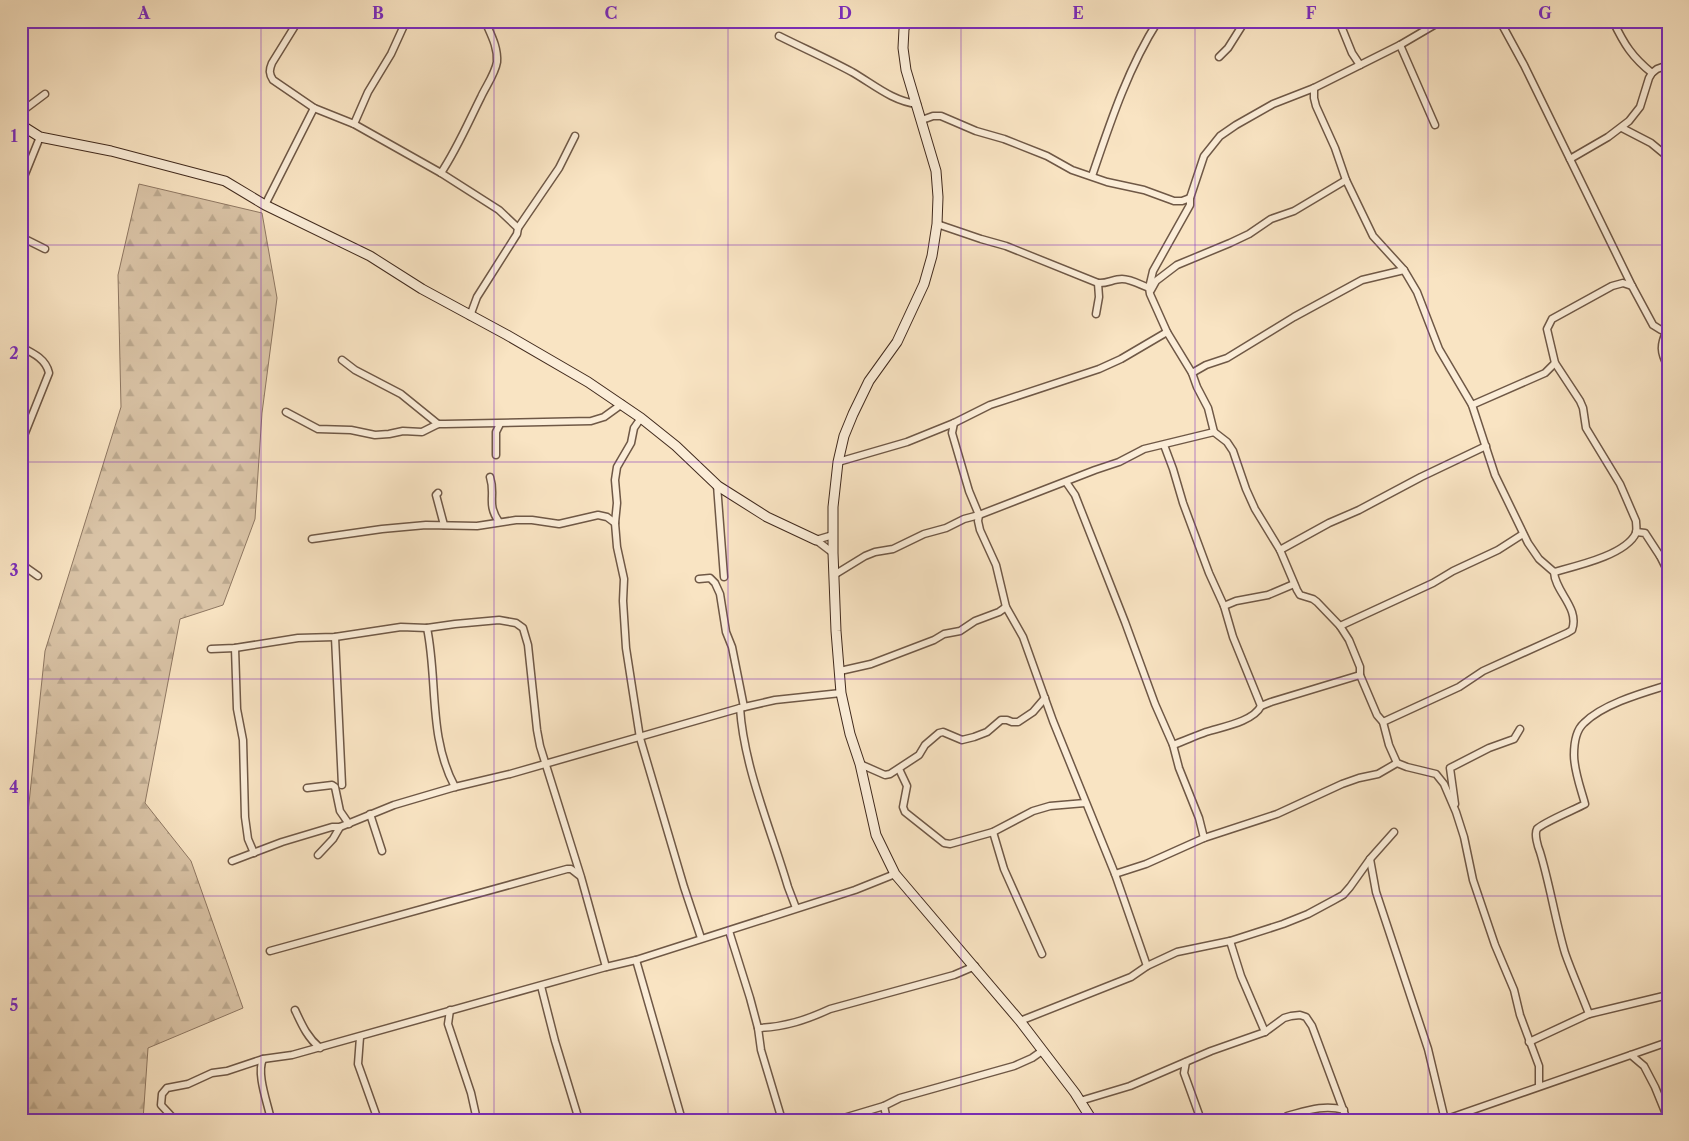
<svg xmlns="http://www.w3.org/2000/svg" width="1689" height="1141" font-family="'Libre Caslon Text',serif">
<defs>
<pattern id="forest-firs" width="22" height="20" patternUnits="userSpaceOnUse" patternTransform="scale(1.25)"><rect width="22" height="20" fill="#dac4a7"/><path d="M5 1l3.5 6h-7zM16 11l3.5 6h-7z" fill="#bca98f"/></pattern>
</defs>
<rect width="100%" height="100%" fill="#f9e4c3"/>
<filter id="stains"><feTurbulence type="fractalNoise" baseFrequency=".004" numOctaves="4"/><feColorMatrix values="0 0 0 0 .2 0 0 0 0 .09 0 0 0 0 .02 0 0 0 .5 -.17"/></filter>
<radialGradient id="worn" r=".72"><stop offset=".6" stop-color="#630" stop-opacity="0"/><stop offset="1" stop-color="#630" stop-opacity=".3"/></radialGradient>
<path fill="url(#forest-firs)" stroke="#8e7762" d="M139 184 262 213 277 298 262 413 255 519 223 605 180 619 145 803 191 861 243 1008 148 1048 143 1120H21V879L45 651 121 407 118 275Z"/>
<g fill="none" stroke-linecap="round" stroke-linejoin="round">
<g stroke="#6f5846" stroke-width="9">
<g id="street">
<path d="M298 21 272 63C269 70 269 74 273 80L314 108 354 124 441 173 499 210 518 228 517 234 477 297 470 316"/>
<path d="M1339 21 1352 53 1360 65"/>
<path d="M1500 21 1524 65 1632 286 1653 325 1661 330 1668 329"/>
<path d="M1613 21C1624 44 1632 57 1652 73"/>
<path d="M779 36C803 48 828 59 852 72 873 84 892 101 917 104"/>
<path d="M1400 45 1435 125"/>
<path d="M1219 57 1228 48 1245 21"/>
<path d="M1314 88V98L1316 106 1335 148 1346 180 1373 236 1404 270 1417 292 1439 349 1472 405 1495 475 1528 543 1539 559 1554 572C1555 592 1580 608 1572 630L1567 633 1483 671 1459 687 1383 722"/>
<path d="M21 112 45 94"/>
<path d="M922 120 933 116H941L976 131 1004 139 1047 156 1072 170 1107 182 1144 190 1174 201H1182L1190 198"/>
<path d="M354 124 368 92 391 54 406 21"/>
<path d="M1622 128 1651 143 1668 157"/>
<path d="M1570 159 1608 137 1629 121 1640 107 1649 78 1652 73 1657 69 1668 65"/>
<path d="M441 173C457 149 468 123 481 97 486 86 495 74 497 62 498 47 491 35 485 21"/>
<path d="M1092 176C1110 123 1128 68 1158 21"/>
<path d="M21 184 40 137"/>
<path d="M265 205 314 108"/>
<path d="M937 224 981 239 1006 246 1098 283C1107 284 1113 279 1122 279 1131 279 1141 285 1149 288L1150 294 1167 332 1192 373 1197 387 1208 408 1214 432"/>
<path d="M518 228 559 168 575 136"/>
<path d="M21 237 45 249"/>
<path d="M1149 288 1153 271 1190 205V198L1204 156 1220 136 1236 125 1273 104 1314 88 1400 45 1441 21"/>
<path d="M1151 290 1156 281 1177 265 1230 243 1249 234 1271 219 1294 211 1346 180"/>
<path d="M1096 314 1099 297 1098 283"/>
<path d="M1667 330C1660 345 1660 352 1668 367"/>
<path d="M21 347C33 353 46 359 49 373L21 443"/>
<path d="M342 360 355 370 401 394 438 424"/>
<path d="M1192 373 1206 365 1227 358 1294 317 1362 280 1404 270"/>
<path d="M1472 405 1545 373 1555 363"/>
<path d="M286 412 318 429 351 430 375 435 389 434 403 431 422 432 438 424H445L591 421 604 417 622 404"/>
<path d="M641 418 634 428 631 443 617 467 615 480 617 503 615 523 617 547 624 579 623 601 626 648 640 738 684 887 701 938"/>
<path d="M954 423 952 433 969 491 979 515 978 521 980 530 996 565 1006 607 1023 637 1053 721 1115 874 1147 966"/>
<path d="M1164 445 1173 469 1183 503 1209 573 1224 606 1233 637 1261 706"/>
<path d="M496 455V432L500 424"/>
<path d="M838 462 907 442 954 423 990 405 1099 369 1121 359 1167 332"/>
<path d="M490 477C496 496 486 503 499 522"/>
<path d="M1066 482 1075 495 1125 622 1155 704 1173 745 1179 768 1199 818 1204 838"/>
<path d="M717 485 724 577"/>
<path d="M438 493 436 495 444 525"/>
<path d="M1636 532 1645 533 1660 556 1668 572"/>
<path d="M312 539 382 529 426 525 477 526 516 520H532L559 524 598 515 607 517 615 523"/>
<path d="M816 540 833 553"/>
<path d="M816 540 833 535"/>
<path d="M1280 550 1329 523 1359 510 1421 477 1486 446"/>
<path d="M1660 556 1668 553"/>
<path d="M21 564 38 576"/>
<path d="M1554 572C1576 566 1626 555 1636 533 1637 529 1636 524 1636 521L1620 484 1586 428 1583 408 1580 401 1555 363 1547 329 1552 319 1612 286 1623 283 1632 286"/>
<path d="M834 575 865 556 875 552 893 549 924 534 946 528 964 519 979 515 1095 470 1119 462 1144 449 1214 432 1227 442 1233 451 1246 489 1255 509 1280 550 1297 590 1300 595 1313 599 1317 602 1340 626 1349 640 1360 667V675L1377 715 1383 722 1389 745 1397 763 1407 767 1436 774 1444 784 1456 812 1464 837 1473 880 1495 945 1514 990 1520 1015 1539 1066V1086"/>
<path d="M699 579 710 578 715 583 720 594 726 632 732 647 744 707"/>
<path d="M1224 606 1236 601 1268 595 1294 584"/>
<path d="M1340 626 1433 583 1453 571 1498 550 1523 534"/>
<path d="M427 628C438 681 428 737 455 787"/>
<path d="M335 637 342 785"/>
<path d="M235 648 237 709 243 740 245 817 248 839 254 853"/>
<path d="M211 649 235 648 298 638 335 637 401 627 427 628 455 624 499 620 516 623 523 628 528 645 537 730 540 746 581 877 606 967"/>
<path d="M840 671 871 664 934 640 944 634 960 631 975 621 999 612 1006 607"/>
<path d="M740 708C744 768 771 829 788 887L796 908"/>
<path d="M1173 745C1184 741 1195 736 1206 732 1221 727 1253 722 1261 706L1271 702 1360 675"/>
<path d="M860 764 885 775 890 774 919 755 925 745 939 733 943 732 962 740 974 737 987 732 1001 720H1007L1012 722H1018L1033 712 1045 698"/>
<path d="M899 769 907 786 903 807 905 812 944 843 950 844 993 832 1033 811 1050 806 1085 803"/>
<path d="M307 788 332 785 335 787 340 811 349 824"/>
<path d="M1455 804 1450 768 1489 748 1514 739 1520 729"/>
<path d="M370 814 382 851"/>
<path d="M993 832 1004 869 1042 954"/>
<path d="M318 855 333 839 340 827"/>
<path d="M1370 859 1376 892 1428 1049 1445 1120"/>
<path d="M232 861 282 842 332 827H340L394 805 455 787 510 774 740 708 775 700 841 693"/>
<path d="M1115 874 1146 864 1204 838 1277 814 1342 784 1359 778 1378 774 1397 763"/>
<path d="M729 931 750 998 758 1028 761 1050 782 1120"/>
<path d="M1230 941 1241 976 1265 1032"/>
<path d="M270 951 567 869H571L580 876"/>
<path d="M636 960 682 1120"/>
<path d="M541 986 555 1041 579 1120"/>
<path d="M295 1010C302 1025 307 1037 320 1048"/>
<path d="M450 1010 448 1024 471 1093 477 1120"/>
<path d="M1589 1014C1581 993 1572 973 1565 953 1555 919 1550 885 1540 852 1538 847 1534 834 1537 829 1542 823 1576 809 1585 804 1581 789 1574 771 1574 755 1574 744 1575 731 1584 723 1603 704 1642 693 1668 685"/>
<path d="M1020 1021 1131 977 1147 966 1177 952 1230 941 1283 924 1308 914 1334 900 1343 895 1350 887 1370 859 1394 832"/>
<path d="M758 1028C785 1027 806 1020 830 1009L954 975 975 966"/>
<path d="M360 1037 358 1064 378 1120"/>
<path d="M1529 1042 1589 1014 1668 995"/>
<path d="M1631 1055 1644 1066 1655 1087 1668 1119"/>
<path d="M263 1059C256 1074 268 1104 271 1120"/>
<path d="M1186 1062 1184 1073 1201 1120"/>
<path d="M1080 1101 1130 1086 1211 1051 1265 1032 1284 1018 1291 1016 1300 1015 1306 1017 1312 1026 1347 1120"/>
<path d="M1287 1116C1306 1111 1324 1104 1344 1110"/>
<path d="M175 1120 161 1105 162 1094 167 1088 188 1084 212 1073 227 1071 263 1059 292 1055 606 967 636 960 855 890 895 874"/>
<path d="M837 1120 884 1106"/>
<path d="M887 1120 884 1106 900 1098 1014 1066 1032 1058 1042 1051"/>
<path d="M1444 1120 1668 1042"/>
</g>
</g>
<g stroke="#412a1d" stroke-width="11">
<g id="secondary">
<path d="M907 21 904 29 903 48 906 70 936 171 938 197 937 224 932 256 924 284 897 342 869 381 853 414 844 436 838 462 833 507V553L836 631 841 693 850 734 860 764 876 835 895 874 1020 1021 1075 1093 1092 1120"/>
<path d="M21 125 40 137 111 151 225 181 265 205 370 256 422 289 507 335 588 382 641 418 676 446 718 486 767 517 816 540"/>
</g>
</g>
<use href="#street" stroke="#fbedd8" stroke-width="6"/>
<use href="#secondary" stroke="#fbedd8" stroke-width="9"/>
</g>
<path fill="none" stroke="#7b2cbf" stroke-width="1" stroke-opacity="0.55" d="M261 21V1120M494 21V1120M728 21V1120M961 21V1120M1195 21V1120M1428 21V1120M21 245H1668M21 462H1668M21 679H1668M21 896H1668"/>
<rect width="1689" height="1141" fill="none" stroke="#f9e4c3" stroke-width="55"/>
<rect x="28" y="28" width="1634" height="1086" fill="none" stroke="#7b2cbf" stroke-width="2"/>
<g font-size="16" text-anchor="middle" font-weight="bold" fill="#7b2cbf">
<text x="144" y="19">A</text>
<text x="378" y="19">B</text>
<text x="611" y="19">C</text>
<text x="845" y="19">D</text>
<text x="1078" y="19">E</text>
<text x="1311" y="19">F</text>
<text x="1545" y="19">G</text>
<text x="14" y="142">1</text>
<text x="14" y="359">2</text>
<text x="14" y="576">3</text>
<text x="14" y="793">4</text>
<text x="14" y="1011">5</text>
</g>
<rect width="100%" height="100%" filter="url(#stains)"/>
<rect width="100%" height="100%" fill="url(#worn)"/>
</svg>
